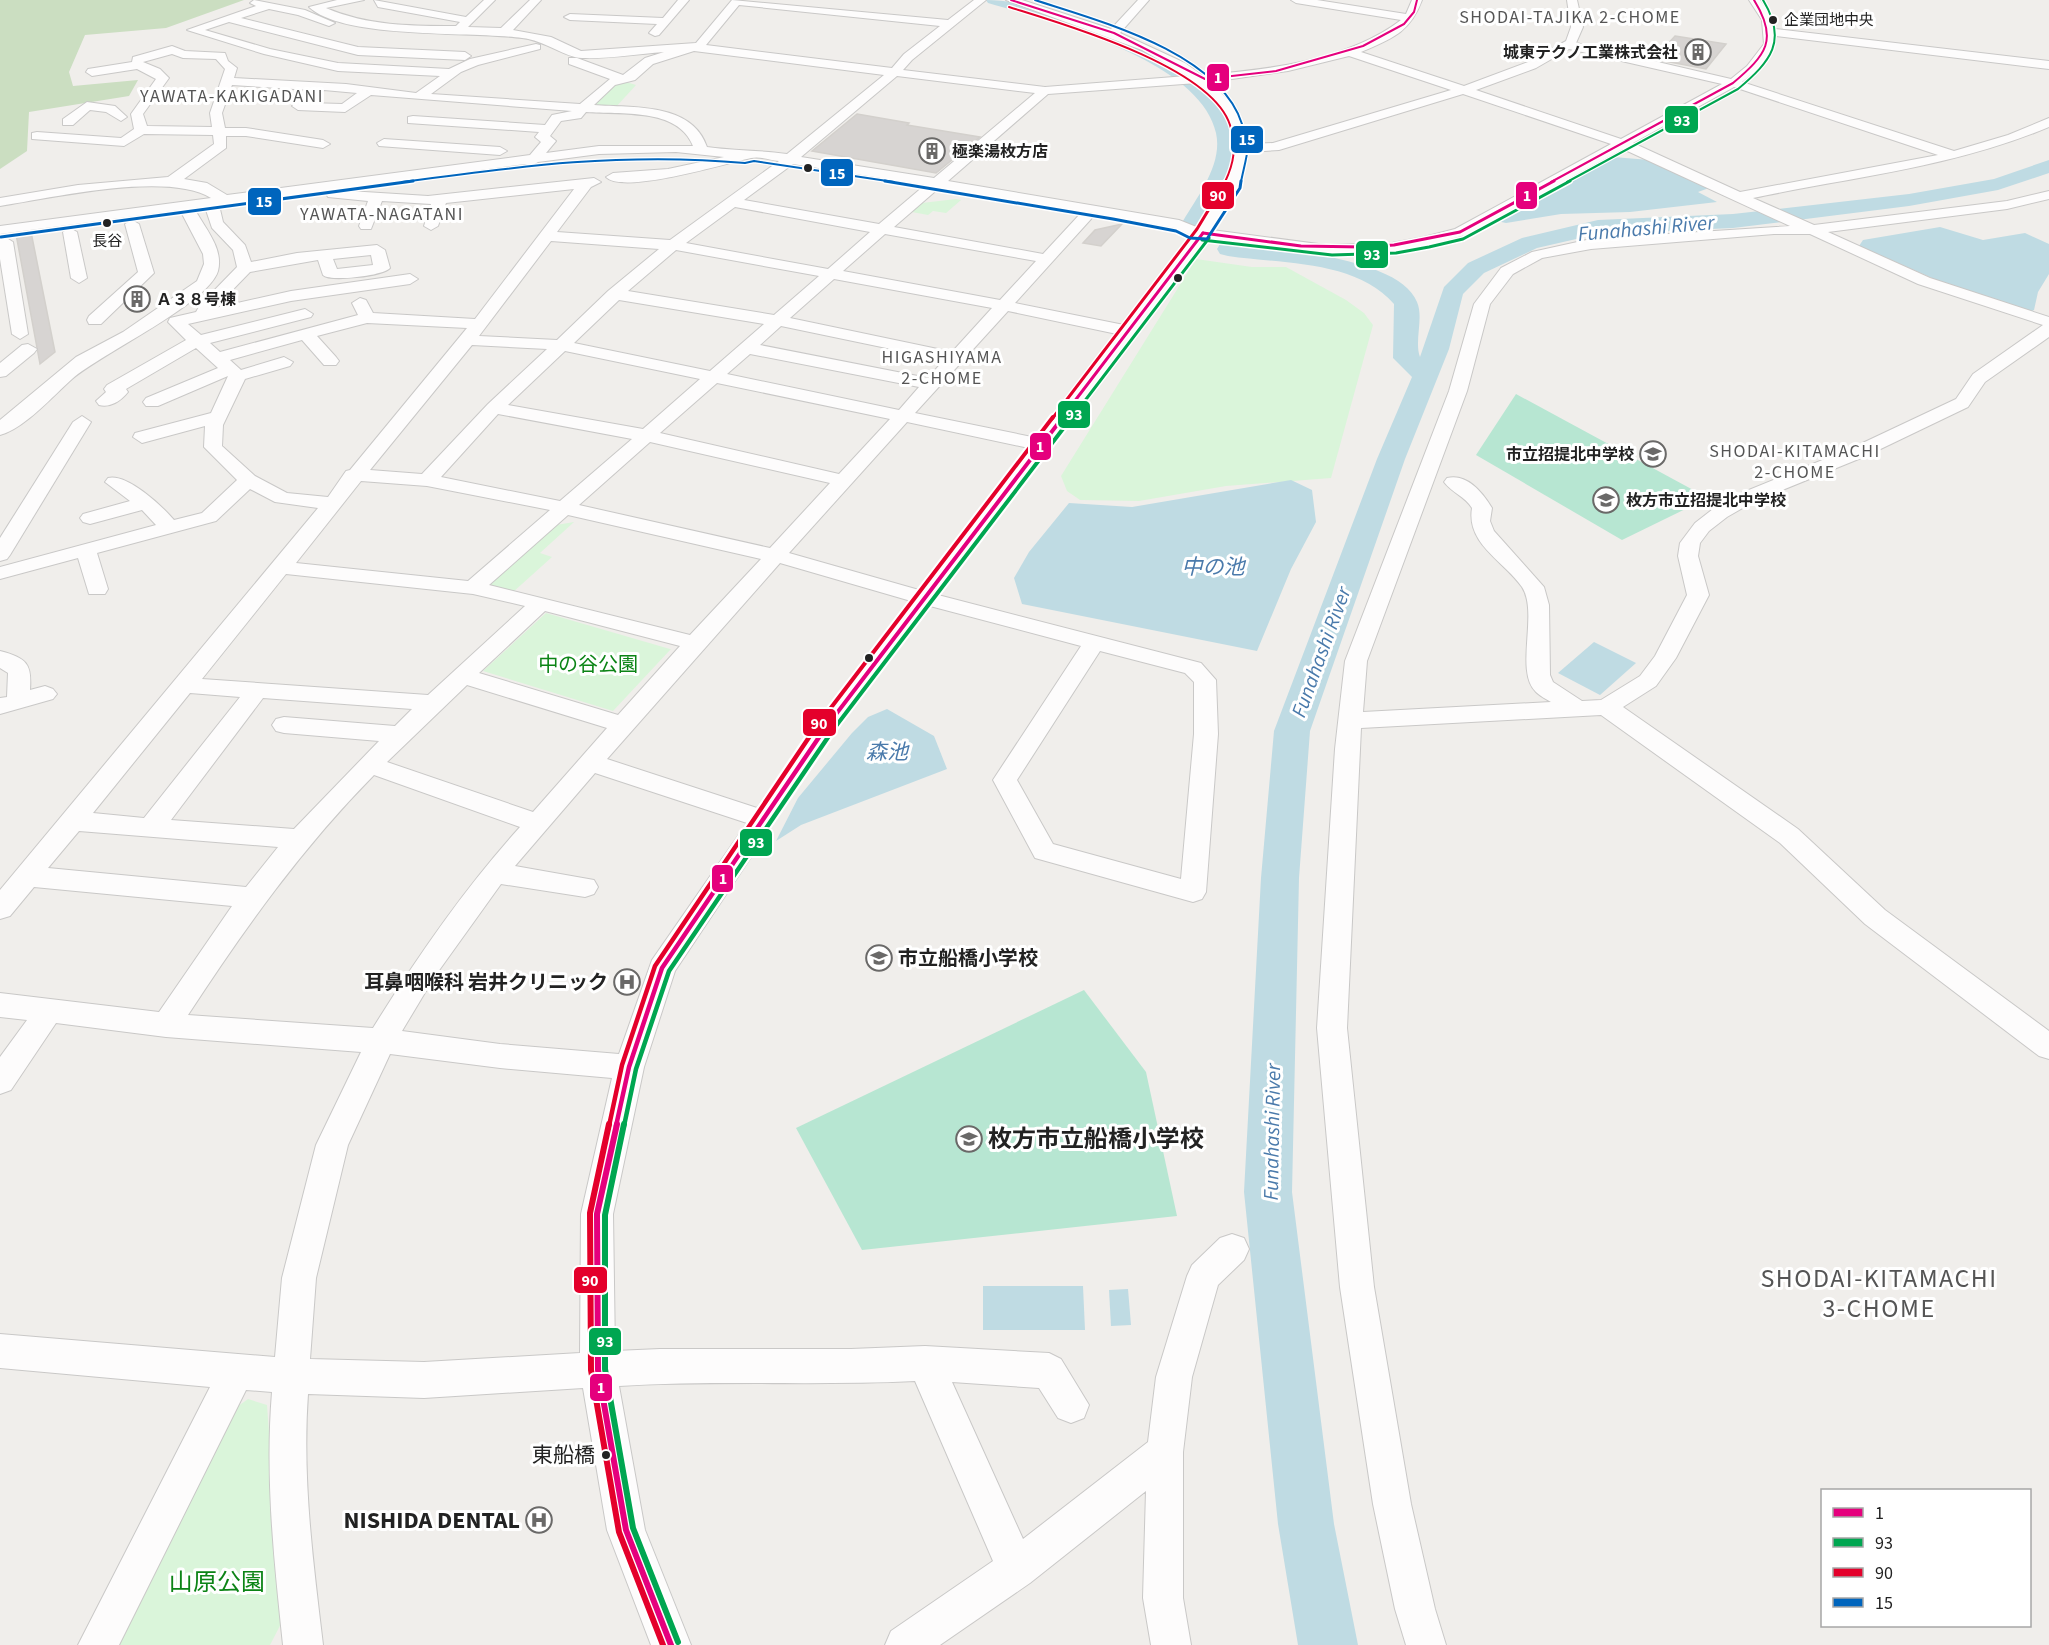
<svg xmlns="http://www.w3.org/2000/svg" width="2049" height="1645" font-family="'Source Sans 3','Noto Sans JP',sans-serif">
<rect width="100%" height="100%" fill="#f0eeeb"/>
<path fill="#cbdec1" d="M0 0H244L166 28 85 35 69 72 73 86 138 80 129 96 29 112 27 151 0 169Z"/>
<g fill="#daf5da">
<path d="M623 81 636 85 615 108 593 107 613 84Z"/>
<path d="M956 199 961 200 946 213 933 211 928 215 912 212 922 203Z"/>
<path d="M1196 259 1252 267H1286L1346 300 1364 313 1373 325 1331 478 1226 486 1139 501 1080 500 1067 491 1061 476Z"/>
<path d="M574 522 540 553 552 557 512 593 487 587 556 525Z"/>
<path d="M546 613 670 649H671L613 711 483 671Z"/>
<path d="M248 1399 267 1405 283 1620 270 1645H119L230 1412Z"/>
</g>
<g fill="#b7e6d2">
<path d="M1516 394 1708 498 1622 540 1476 455Z"/>
<path d="M1084 990 1146 1072 1177 1216 862 1250 796 1128Z"/>
</g>
<g fill="#bfdbe3">
<path d="M1613 157 1650 160 1709 188 1698 192 1717 202 1630 212 1561 214 1506 223 1497 221Z"/>
<path d="M1940 227 1983 240 2025 233 2049 244V274L2038 292 2034 310 2026 314 1939 281 1859 246 1863 240Z"/>
<path d="M1291 480 1312 490 1316 522 1291 569 1257 651 1022 604 1014 578 1029 552 1069 503 1132 507Z"/>
<path d="M1594 642 1636 663 1600 695 1558 673Z"/>
<path d="M887 709 934 736 947 769 801 825 776 841 798 798 852 733 868 717Z"/>
<path d="M983 1286H1083L1085 1330H983Z"/>
<path d="M1128 1289 1131 1325 1111 1326 1109 1290Z"/>
</g>
<g fill="none" stroke-linecap="round" stroke-linejoin="round">
<g fill="#bfdbe3" fill-rule="evenodd">
<path d="M986 0C1052 0 1221 61 1236 134 1242 165 1219 201 1202 226H1186L1183 221C1198 196 1223 164 1216 133 1201 61 1050 21 988 3Z"/>
<path d="M2049 160V173L1998 190 1909 206 1733 228 1598 234 1537 248 1484 273 1463 294 1449 349 1405 459 1310 731 1299 878 1292 1192 1334 1524 1358 1645H1298L1278 1524 1244 1192 1261 878 1274 731 1377 459 1412 377 1393 358 1394 304C1356 260 1281 264 1228 256L1220 254 1217 249 1220 244 1228 242C1271 249 1399 256 1417 302 1424 318 1414 341 1420 357L1444 287 1468 263 1522 238 1598 220 1733 214 1909 194 1994 179Z"/>
</g>
</g>
<g fill="#d7d4d2" stroke="#d3d0cc" stroke-width="1.5">
<path d="M1675 36 1726 44 1706 69 1654 59Z"/>
<path d="M857 114 909 123 907 125 980 137 936 173 812 151Z"/>
<path d="M1122 224 1101 246 1083 243 1095 230Z"/>
<path d="M31 232 55 352 40 364 16 234Z"/>
</g>
<g fill="none" stroke-linecap="round" stroke-linejoin="round">
<g stroke="#c9c8c7" stroke-width="2">
<g id="minor">
<path d="M254 0 305 10 335 23 329 26 298 15 269 9 241 18 358 47 465 52 471 56 465 60 358 55 229 22 205 30 270 49 338 63 449 69 470 59 536 44 540 45V49L478 65 461 72 431 94 580 104 610 79 569 64V58H577L623 75 645 58 664 52C637 54 609 59 582 58 566 58 544 40 522 38 473 31 344 40 309 7L337 0H364L326 8C368 26 411 26 456 26L460 22 378 7 374 0 466 17 484 0H495L468 27 501 28 530 0H541L513 30 551 37 581 51 696 43 732 0 948 20 974 0H986L912 60 903 70 1045 87 1187 76 1142 50 1006 0H1022L1111 29 1138 0H1149L1120 33 1185 63 1202 75C1267 70 1347 61 1401 20L1296 3 1291 0H1317L1406 14 1412 0H1422C1410 33 1391 39 1361 52L1464 86 1528 62 1566 41 1571 27 1567 0H1577L1583 27 1576 43 1731 79 1747 66 1764 44 1762 20 1749 0H1760L1770 15 1775 29 2049 61V69L1776 36C1776 54 1755 72 1742 82L1954 151 2008 135 2049 118V127C1954 167 1853 177 1753 198L1814 225 2007 201 2049 191V199L2007 209 1828 232 1930 278 2049 317V337L1985 382 1968 407 1866 456 1753 502 1727 517 1709 531 1700 543 1698 556 1709 595 1676 658 1656 686 1623 707 1798 829 1885 910 2049 1031V1059L2039 1056 1865 924 1780 843 1601 715 1361 728 1347 1028 1374 1287 1411 1504 1435 1609 1446 1645H1406L1395 1609 1373 1504 1340 1287 1317 1028 1335 749 1345 661 1449 391 1474 304 1501 268 1532 252 1591 239 1790 226 1623 149 1465 235 1425 246 1392 252 1326 254 1207 238 938 595 1201 663 1216 680 1218 734 1206 892 1202 899 1193 902 1035 858 993 780 1081 646 930 606 831 737 675 971 644 1067 613 1214 615 1351 660 1349H851L925 1346 1049 1353 1061 1359 1089 1405 1084 1418 1071 1423 1058 1418 1039 1388 952 1382 1023 1539 1148 1442 1156 1377 1187 1276 1192 1265 1220 1238 1232 1234 1244 1238 1249 1249 1244 1260 1218 1285 1192 1377 1183 1452V1598L1191 1645H1151L1143 1598 1146 1491 1030 1583 940 1645H885L891 1631 993 1561 915 1381C816 1386 717 1380 619 1386L645 1530 691 1645H651L607 1530 583 1388 424 1398 308 1394C302 1479 313 1561 323 1645H283C274 1560 265 1477 272 1392L246 1390 119 1645H78L210 1387 0 1368V1334L275 1357 282 1278 316 1145 361 1052 166 1037 56 1023 11 1090 0 1094V1057L27 1020 0 1017V993L159 1012 232 906 34 887 10 916 0 919V890L318 508 275 502 250 489 216 521 97 553 108 589 105 594H89L78 558 0 579V567L156 525 142 510 90 524 83 522 80 518 83 514 130 501 105 482 108 478C127 473 162 506 174 520L202 513 237 480 204 447 205 426 142 443 133 437 135 433 211 413 228 376 158 406H146L143 402 146 398 218 368 196 348 126 389 128 392C121 401 110 408 99 405L96 401 106 392 104 389 107 385 186 340 168 322 170 318 196 312 200 305 237 267 233 250 212 228 205 207 194 208C204 227 224 248 218 271 208 304 102 353 72 379 54 395 24 429 0 435V420L76 357 123 332 197 281 204 264 203 254 180 210 0 234V226L211 198C168 171 51 198 0 206V198L78 185 168 177 214 144 213 135 144 134 124 146 32 139V133L37 132 121 138 134 129 131 114 156 79 137 69 92 76 86 72 88 69 132 62 133 57 172 46 185 51 225 53 228 61 237 68 234 78 346 84 416 93 440 76 338 71 264 54 187 30 256 6 250 3ZM739 5 940 26 904 54 892 68 706 45ZM1569 49 1722 84 1621 139 1476 90 1536 68ZM694 51 884 75 787 154C760 150 735 151 707 147 692 102 632 108 594 105L615 85 635 80 653 64ZM172 54 183 58 216 59 225 69 210 113 212 127 147 126 143 114 169 78 160 69 143 62ZM1349 56 1451 90 1273 143 1249 144 1238 111 1211 82 1288 71ZM897 76 1035 93 934 178 801 157ZM1197 83C1259 127 1233 176 1199 228L1179 220 948 181 1048 94ZM232 85 310 90 292 106 298 110 345 112 371 95 572 111 552 115 545 125 413 116 408 117V123L539 132 535 137 541 142 530 155 227 195 207 183 184 179 226 148V136H246L323 148 330 144 323 140 246 128H225L222 113ZM1734 87 1938 155 1740 192 1633 143ZM324 90 357 93 342 104 309 103ZM1463 94 1611 144 1455 229 1424 237 1392 243 1326 245 1212 230 1238 188 1249 152 1279 150ZM586 112C620 115 678 107 693 146H599L546 153 556 141 550 136 561 121 581 118ZM676 152 724 157 668 169 613 173 606 177C623 195 727 163 751 158 760 156 770 160 779 161L670 240 557 232 591 187 601 182 594 178 428 196 333 190 525 164 531 166 538 162 599 154ZM793 164 925 185 879 224 744 200ZM939 188 1086 212 1081 213 1043 254 894 227ZM574 189 475 319 373 313 366 300 360 298 352 303 358 315 220 352 210 343 311 317 313 314 305 309 201 335 188 324 291 301 410 284 418 279 410 274 291 291 215 308 250 272 318 260 323 275C330 282 383 276 390 268L385 250 377 245 297 253 251 262 245 245 223 222 219 205 333 190 326 194 328 197 368 201 359 226 361 229H371L382 201 431 204 424 226 431 230 438 226 446 203ZM735 207 870 232 828 269 686 243ZM1088 212 1175 228 1193 236 1124 325 1015 303 1091 219 1093 216ZM885 234 1036 261 1000 300 843 271ZM1774 234H1810L1918 284 2043 325 1973 374 1956 399 1852 448 1739 494 1713 509 1695 523 1680 543 1678 556 1687 595 1655 656 1640 676 1601 700 1582 701 1553 682 1550 675 1549 605 1544 587 1494 531 1490 521 1492 508C1483 493 1467 473 1447 478L1444 482C1452 493 1465 496 1472 508 1466 544 1504 561 1522 587 1539 613 1514 671 1536 692 1540 696 1546 699 1551 702L1363 712 1367 661 1467 391 1490 304 1513 274 1542 258 1591 249ZM551 241 659 249 608 291 557 340 479 336ZM676 250 819 276 774 315 628 291ZM371 255 373 265 337 269 333 259ZM834 279 992 308 952 352 790 318ZM619 300 764 324 710 371 574 343ZM1008 311 1117 334 1037 438 915 413ZM367 323 467 328 350 470 346 471 328 497 287 493 255 476 222 446 223 425 245 379 290 366 293 362 284 357 241 370 230 360 302 340 324 365H336L339 361 336 357 317 336ZM781 326 944 360 928 378 760 345ZM472 345 547 349 488 404 422 474 370 470ZM565 351 700 379 643 429 508 405ZM750 354 919 387 899 410 727 374ZM717 383 890 419 839 474 660 433ZM498 414 632 439 560 501 441 477ZM907 422 1029 448 919 590 789 553ZM650 442 830 483 770 548 579 505ZM361 481 427 486 550 510 468 581 296 563ZM568 515 761 559 690 635 489 585ZM780 563 911 601 815 725 757 808 607 759ZM286 574 473 594 525 606 428 695 202 679ZM545 611 680 646 618 715 479 673ZM1100 651 1185 673 1194 682V734L1181 879 1053 844 1017 780ZM467 685 607 728 533 812 387 762ZM190 693 240 697 144 818 93 813ZM263 698 412 709 395 726 284 717 276 719 272 725 276 731 284 733 379 741 294 829 171 820ZM595 773 747 823 652 960 619 1054 500 1044 402 1031 435 976 501 884 585 897 594 894 598 887 594 880 515 866ZM374 775 520 827C464 889 417 957 373 1028L188 1015C244 929 302 848 374 775ZM79 831 278 847 246 887 48 868ZM390 1054 500 1068 612 1078 581 1214 580 1353 424 1362 310 1359 316 1278 348 1145Z"/>
<path d="M678 0H689L659 35 655 36 649 33 657 24 570 20 564 17 570 14 663 18Z"/>
<path d="M87 102 115 106 127 117 121 121 106 112 90 110 73 125H63V119Z"/>
<path d="M384 139 500 147 507 151 500 155 379 146 377 143Z"/>
<path d="M132 220 139 224 154 273 101 324H89L87 320 89 316 138 272 125 224Z"/>
<path d="M70 228 77 232 87 278 79 283 71 278 63 232Z"/>
<path d="M5 237 13 242 28 334 20 339 12 334 0 259V239Z"/>
<path d="M28 344 37 349 34 353 6 376 0 377V363L22 345Z"/>
<path d="M82 416 91 422 10 555 7 559 0 561V538L73 422Z"/>
<path d="M0 651C27 658 32 664 30 690L45 686 53 689 57 694 53 699 0 714V698L7 697 8 673 0 668Z"/>
</g>
</g>
<use href="#minor" fill="#fdfcfc" fill-rule="evenodd"/>
<g stroke="#fff" stroke-width="4.5">
<g id="bus-1-far4">
<path d="M1011 0 1114 33 1205 79 1276 71 1363 46 1404 24 1414 12 1417 0"/>
<path d="M1551 182 1733 83C1766 55 1779 40 1754 0"/>
</g>
</g>
<g stroke="#fff" stroke-width="6">
<g id="bus-1-far3">
<path d="M1203 233 1301 246 1363 247 1394 245 1460 232 1554 181"/>
<path d="M1061 419 1203 233"/>
</g>
</g>
<g stroke="#fff" stroke-width="8">
<path id="bus-1-far2" d="M827 726 1063 417"/>
</g>
<g stroke="#fff" stroke-width="9">
<path id="bus-1-far1" d="M616 1126 629 1067 662 968 828 724"/>
</g>
<g stroke="#fff" stroke-width="10">
<path id="bus-1" d="M617 1124 597 1214 598 1370 626 1530 671 1645"/>
</g>
<g stroke="#fff" stroke-width="4.5">
<path id="bus-2-far4" d="M1567 182 1738 89C1771 61 1788 41 1763 0"/>
</g>
<g stroke="#fff" stroke-width="6">
<g id="bus-2-far3">
<path d="M1202 240 1332 255 1396 253 1429 247 1463 239 1570 181"/>
<path d="M1071 419 1209 238"/>
</g>
</g>
<g stroke="#fff" stroke-width="8">
<path id="bus-2-far2" d="M836 726 1072 417"/>
</g>
<g stroke="#fff" stroke-width="9">
<path id="bus-2-far1" d="M624 1126 636 1069 669 971 837 724"/>
</g>
<g stroke="#fff" stroke-width="10">
<path id="bus-2" d="M624 1124 605 1215V1369L633 1528 678 1642"/>
</g>
<g stroke="#fff" stroke-width="4.5">
<path id="bus-3-far4" d="M1009 7C1063 24 1211 66 1230 125 1237 146 1234 163 1225 182"/>
</g>
<g stroke="#fff" stroke-width="6">
<path id="bus-3-far3" d="M1052 419 1197 229 1226 181"/>
</g>
<g stroke="#fff" stroke-width="8">
<path id="bus-3-far2" d="M817 726 1053 417"/>
</g>
<g stroke="#fff" stroke-width="9">
<path id="bus-3-far1" d="M609 1126 622 1065 655 966 818 724"/>
</g>
<g stroke="#fff" stroke-width="10">
<path id="bus-3" d="M609 1124 590 1213 591 1370 619 1532 663 1645"/>
</g>
<g stroke="#fff" stroke-width="4.5">
<g id="bus-4-far1">
<path d="M1035 0C1099 21 1219 52 1242 124 1244 131 1248 139 1248 146 1247 158 1243 171 1241 182"/>
<path d="M402 182C521 166 625 152 745 163L754 161 894 182"/>
</g>
</g>
<g stroke="#fff" stroke-width="6">
<g id="bus-4">
<path d="M885 181 1113 219 1176 231 1190 238 1207 239 1240 188 1241 181"/>
<path d="M1 237 413 181"/>
</g>
</g>
<use href="#bus-1-far4" stroke="#e5007d" stroke-width="2"/>
<use href="#bus-1-far3" stroke="#e5007d" stroke-width="3"/>
<use href="#bus-1-far2" stroke="#e5007d" stroke-width="4"/>
<use href="#bus-1-far1" stroke="#e5007d" stroke-width="4.5"/>
<use href="#bus-1" stroke="#e5007d" stroke-width="6"/>
<use href="#bus-2-far4" stroke="#00a651" stroke-width="2"/>
<use href="#bus-2-far3" stroke="#00a651" stroke-width="3"/>
<use href="#bus-2-far2" stroke="#00a651" stroke-width="4"/>
<use href="#bus-2-far1" stroke="#00a651" stroke-width="4.5"/>
<use href="#bus-2" stroke="#00a651" stroke-width="6"/>
<use href="#bus-3-far4" stroke="#e4002b" stroke-width="2"/>
<use href="#bus-3-far3" stroke="#e4002b" stroke-width="3"/>
<use href="#bus-3-far2" stroke="#e4002b" stroke-width="4"/>
<use href="#bus-3-far1" stroke="#e4002b" stroke-width="4.5"/>
<use href="#bus-3" stroke="#e4002b" stroke-width="6"/>
<use href="#bus-4-far1" stroke="#0065bd" stroke-width="2"/>
<use href="#bus-4" stroke="#0065bd" stroke-width="3"/>
</g>
<defs>
<g id="building-ring" transform="scale(1.35)"><circle r="9.5" fill="#fff" stroke="#6a6968" stroke-width="1.5"/><path d="M-4-6H4V6H1V3H-1V6H-4ZM-2.5-4.3h1.7v1.8h-1.7ZM.8-4.3h1.7v1.8H.8ZM-2.5-1h1.7V.8h-1.7ZM.8-1h1.7V.8H.8Z" fill="#6a6968"/></g>
<g id="school-ring" transform="scale(1.35)"><circle r="9.5" fill="#fff" stroke="#6a6968" stroke-width="1.5"/><path d="M0-5L7-2L0 1L-7-2ZM-4 1L0 2.5L4 1V4Q0 6-4 4Z" fill="#6a6968"/></g>
<g id="hospital-ring" transform="scale(1.35)"><circle r="9.5" fill="#fff" stroke="#6a6968" stroke-width="1.5"/><path d="M-5-5h3v3.5h4V-5h3V5h-3V1.5h-4V5h-3Z" fill="#6a6968"/></g>
</defs>
<g fill-rule="evenodd">
<use href="#building-ring" x="1698" y="52"/>
<use href="#building-ring" x="932" y="151"/>
<use href="#building-ring" x="137" y="299"/>
<use href="#school-ring" x="1653" y="454"/>
<use href="#school-ring" x="1606" y="500"/>
<use href="#school-ring" x="879" y="958"/>
<use href="#hospital-ring" x="627" y="982"/>
<use href="#school-ring" x="969" y="1139"/>
<use href="#hospital-ring" x="539" y="1520"/>
</g>
<g fill="#222" stroke="#fff" stroke-width="2">
<circle cx="1773" cy="20" r="5"/>
<circle cx="808" cy="168" r="5"/>
<circle cx="107" cy="223" r="5"/>
<circle cx="1178" cy="278" r="5"/>
<circle cx="869" cy="658" r="5"/>
<circle cx="606" cy="1455" r="5"/>
</g>
<g text-anchor="middle" stroke-width="6" stroke-linejoin="round" paint-order="stroke">
<g font-size="15" fill="#222" stroke="#fff" text-anchor="start">
<text x="1784" y="25">企業団地中央</text>
<text x="107" y="246" text-anchor="middle">長谷</text>
</g>
<g font-size="16" font-weight="bold" fill="#222" stroke="#fff" text-anchor="start">
<text x="1678" y="58" text-anchor="end">城東テクノ工業株式会社</text>
<text x="952" y="157">極楽湯枚方店</text>
<text x="156" y="305">Ａ３８号棟</text>
<text x="1634" y="460" text-anchor="end">市立招提北中学校</text>
<text x="1626" y="506">枚方市立招提北中学校</text>
</g>
<g font-size="18" letter-spacing="1.5" fill="#555" stroke="#fff">
<text x="1570" y="23">SHODAI-TAJIKA 2-CHOME</text>
<text x="232" y="102">YAWATA-KAKIGADANI</text>
<text x="382" y="220">YAWATA-NAGATANI</text>
<text x="942" y="363">HIGASHIYAMA<tspan x="942" dy="21">2-CHOME</tspan></text>
<text x="1795" y="457">SHODAI-KITAMACHI<tspan x="1795" dy="21">2-CHOME</tspan></text>
</g>
<g font-size="20" fill="#0c8416" stroke="#fff">
<text x="588" y="671">中の谷公園</text>
</g>
<g font-size="20" font-weight="bold" fill="#222" stroke="#fff" text-anchor="start">
<text x="898" y="965">市立船橋小学校</text>
<text x="608" y="989" text-anchor="end">耳鼻咽喉科 岩井クリニック</text>
</g>
<g font-size="21" font-style="italic" fill="#4a7aab" stroke="#fff">
<text transform="translate(1646 228) rotate(-5)" y="7">Funahashi River</text>
<text x="1213" y="574">中の池</text>
<text transform="translate(1321 652) rotate(-70)" y="7">Funahashi River</text>
<text x="887" y="759">森池</text>
<text transform="translate(1272 1132) rotate(-89)" y="7">Funahashi River</text>
</g>
<g font-size="21" fill="#222" stroke="#fff" text-anchor="end">
<text x="595" y="1462">東船橋</text>
</g>
<g font-size="24" font-weight="bold" fill="#222" stroke="#fff" text-anchor="start">
<text x="988" y="1147">枚方市立船橋小学校</text>
<text x="520" y="1528" text-anchor="end">NISHIDA DENTAL</text>
</g>
<g font-size="24" fill="#0c8416" stroke="#fff">
<text x="217" y="1590">山原公園</text>
</g>
<g font-size="26" letter-spacing="1.5" fill="#555" stroke="#fff">
<text x="1879" y="1287">SHODAI-KITAMACHI<tspan x="1879" dy="30">3-CHOME</tspan></text>
</g>
</g>
<g stroke="#fff" stroke-width="2">
<rect x="1206" y="63" width="24" height="29" rx="6" fill="#e5007d"/>
<rect x="1664" y="105" width="35" height="29" rx="6" fill="#00a651"/>
<rect x="1230" y="125" width="34" height="29" rx="6" fill="#0065bd"/>
<rect x="820" y="158" width="34" height="29" rx="6" fill="#0065bd"/>
<rect x="1201" y="181" width="34" height="29" rx="6" fill="#e4002b"/>
<rect x="1515" y="181" width="23" height="29" rx="6" fill="#e5007d"/>
<rect x="247" y="187" width="35" height="29" rx="6" fill="#0065bd"/>
<rect x="1355" y="240" width="34" height="29" rx="6" fill="#00a651"/>
<rect x="1057" y="400" width="34" height="29" rx="6" fill="#00a651"/>
<rect x="1029" y="432" width="23" height="29" rx="6" fill="#e5007d"/>
<rect x="802" y="708" width="35" height="29" rx="6" fill="#e4002b"/>
<rect x="739" y="828" width="34" height="29" rx="6" fill="#00a651"/>
<rect x="711" y="864" width="23" height="29" rx="6" fill="#e5007d"/>
<rect x="573" y="1266" width="35" height="28" rx="6" fill="#e4002b"/>
<rect x="588" y="1327" width="34" height="29" rx="6" fill="#00a651"/>
<rect x="589" y="1373" width="24" height="29" rx="6" fill="#e5007d"/>
</g>
<g font-size="16" text-anchor="middle" font-weight="bold" fill="#fff">
<text x="1218" y="83">1</text>
<text x="1682" y="126">93</text>
<text x="1247" y="145">15</text>
<text x="837" y="179">15</text>
<text x="1218" y="201">90</text>
<text x="1527" y="201">1</text>
<text x="264" y="207">15</text>
<text x="1372" y="260">93</text>
<text x="1074" y="420">93</text>
<text x="1040" y="452">1</text>
<text x="819" y="729">90</text>
<text x="756" y="848">93</text>
<text x="723" y="884">1</text>
<text x="590" y="1286">90</text>
<text x="605" y="1347">93</text>
<text x="601" y="1393">1</text>
</g>
<rect x="1821" y="1489" width="210" height="138" fill="#ffffff" stroke="#a7a7a7" stroke-width="1.5"/>
<rect x="1833" y="1508" width="30" height="9" fill="#e5007d" stroke="#a7a7a7" stroke-width="1.5"/>
<text x="1875" y="1519" font-size="18" fill="#222222">1</text>
<rect x="1833" y="1538" width="30" height="9" fill="#00a651" stroke="#a7a7a7" stroke-width="1.5"/>
<text x="1875" y="1549" font-size="18" fill="#222222">93</text>
<rect x="1833" y="1568" width="30" height="9" fill="#e4002b" stroke="#a7a7a7" stroke-width="1.5"/>
<text x="1875" y="1579" font-size="18" fill="#222222">90</text>
<rect x="1833" y="1598" width="30" height="9" fill="#0065bd" stroke="#a7a7a7" stroke-width="1.5"/>
<text x="1875" y="1609" font-size="18" fill="#222222">15</text>
</svg>
